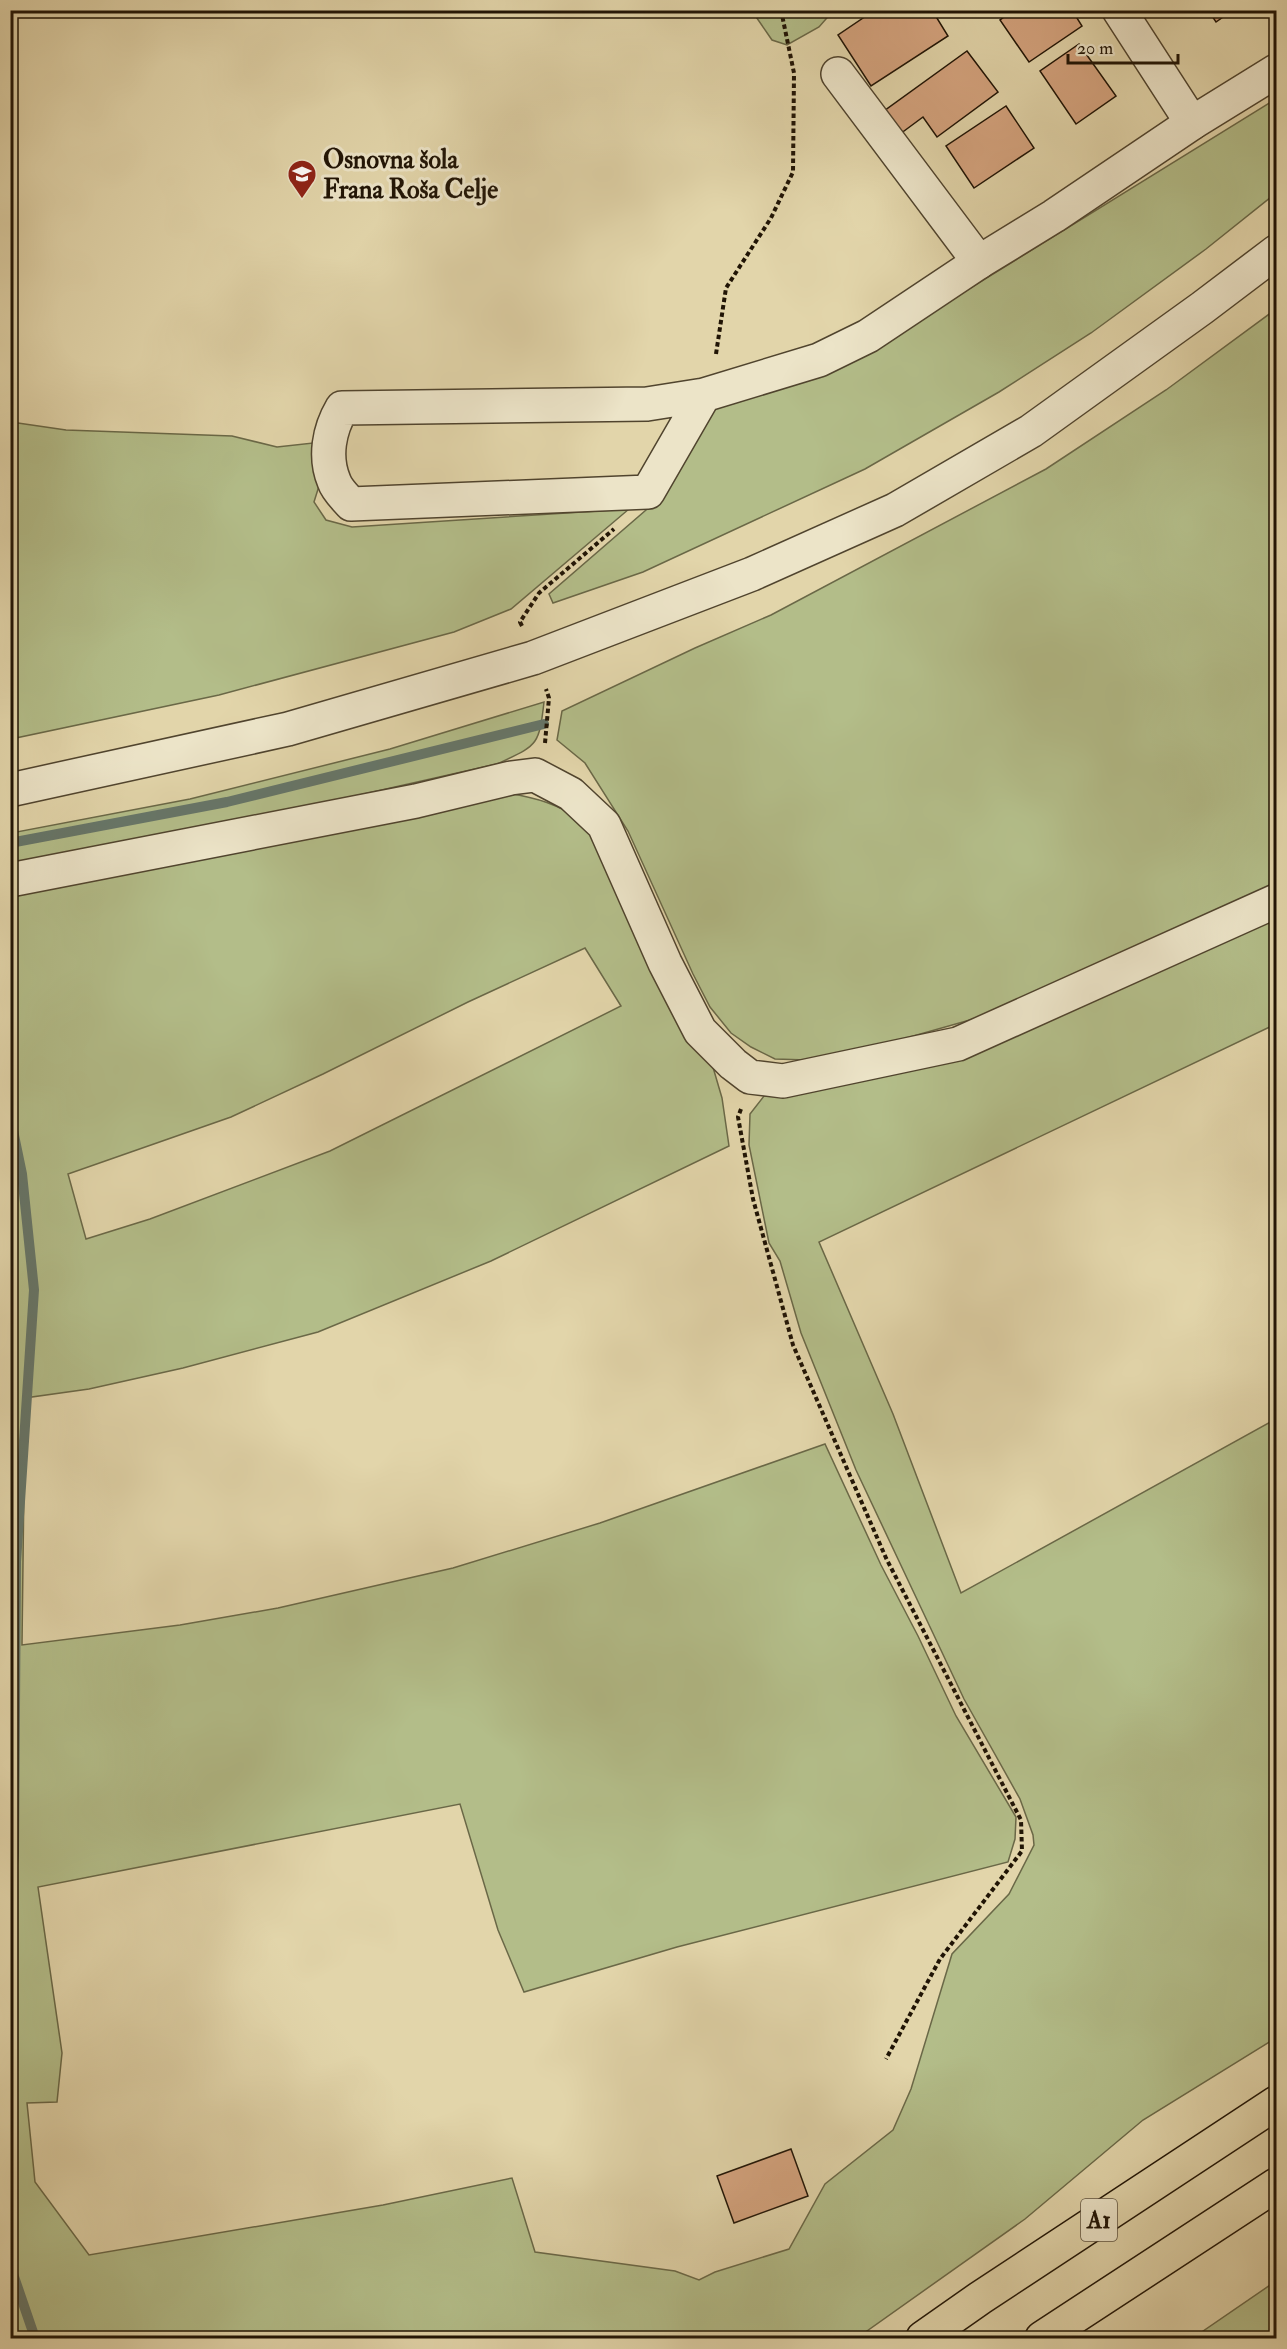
<svg xmlns="http://www.w3.org/2000/svg" width="1287" height="2349" font-family="'IM FELL Double Pica',serif">
<rect width="100%" height="100%" fill="#e2d5aa"/>
<filter id="stains"><feTurbulence type="fractalNoise" baseFrequency=".00333" numOctaves="4"/><feColorMatrix values="0 0 0 0 .2 0 0 0 0 .09 0 0 0 0 .02 0 0 0 .5 -.17"/></filter>
<radialGradient id="worn" r=".72"><stop offset=".6" stop-color="#630" stop-opacity="0"/><stop offset="1" stop-color="#630" stop-opacity=".3"/></radialGradient>
<g fill="#b3bd89" stroke="#6a6847" stroke-width="1.5" fill-rule="evenodd">
<path d="M752 11H833L819 27 787 45 772 40Z"/>
<path d="M1276 99V193L1206 249 1091 333 999 392 865 469 643 572 553 603 549 594 646 510 716 408 823 374 870 350Z"/>
<path d="M1276 309V883L991 1014 871 1048 807 1060 775 1059 751 1047 731 1033 710 1007 693 974 628 831 585 763 557 740 562 711 695 648 771 615 1046 469 1166 390Z"/>
<path d="M11 422 66 430 232 436 277 447 313 443 319 486 314 502 326 520 352 527 629 509 511 609 454 632 219 695 11 739Z"/>
<path d="M544 702C539 747 537 745 497 764L116 850 11 870V833L190 799 390 749Z"/>
<path d="M502 792C536 798 559 803 588 825L710 1057 722 1098 729 1146 491 1261 318 1332 183 1368 89 1389 25 1398 22 1645 180 1625 278 1608 453 1568 600 1523 825 1444 881 1565 918 1636 956 1716 1016 1817 1015 1839 1008 1862 677 1947 524 1992 498 1930 460 1804 38 1887 62 2053 57 2102 27 2103 35 2182 89 2255 383 2205 512 2178 535 2252 675 2271 699 2280 715 2272 789 2249 825 2184 893 2130 911 2089 952 1954 1009 1894 1034 1845 1033 1835 1020 1799 964 1699 856 1470 801 1333 780 1261 769 1243 749 1145 750 1114 764 1096 781 1089 1276 917V1024L819 1242 893 1414 961 1593 1276 1419V2038L1143 2120 1025 2219 857 2338H11V894ZM585 948 621 1006 330 1151 150 1219 86 1239 68 1174 231 1117 323 1074 468 1002Z"/>
<path d="M1276 2281V2338H1193Z"/>
</g>
<g fill="none" stroke-linecap="round" stroke-linejoin="round">
<g stroke="#667669" stroke-width="10">
<path d="M10 843 227 802 544 724"/>
<path d="M10 1116 22 1174 34 1290 16 1562 14 1853 10 1903"/>
<path d="M10 2265 35 2338"/>
</g>
</g>
<g fill="#d4a37e" stroke="#201405" stroke-width="1.5">
<path d="M136 10H228V15L136 17Z"/>
<path d="M875 10H932L948 36 871 86 838 35Z"/>
<path d="M1014 10H1072L1082 26 1029 62 1000 20Z"/>
<path d="M1208 10H1233L1216 22Z"/>
<path d="M1079 44 1116 96 1076 124 1040 71Z"/>
<path d="M967 51 998 92 937 137 923 117 900 134 884 111Z"/>
<path d="M1006 106 1034 148 974 188 946 146Z"/>
<path d="M791 2149 808 2196 734 2223 717 2176Z"/>
</g>
<g fill="none" stroke-linecap="round" stroke-linejoin="round">
<g stroke="#50442e" stroke-width="36">
<g id="minor">
<path d="M1119 10 1192 123"/>
<path d="M838 74 979 262"/>
<path d="M704 395 648 492 351 504C345 497 337 490 334 481 324 457 329 430 342 408L647 404 704 395 819 360 868 336 979 262 1054 216 1192 123 1276 71"/>
<path d="M10 790 288 729 533 658 752 574 895 510 1031 431 1202 308 1276 252"/>
<path d="M10 880 416 801 511 778 535 775 571 794 604 825 665 963 700 1031 733 1064 750 1077 783 1081 958 1044 1276 901"/>
</g>
</g>
<g stroke="#201405" stroke-width="36">
<g id="highway">
<path d="M923 2338 980 2298 1276 2103"/>
<path d="M1042 2338 1276 2185"/>
</g>
</g>
<g stroke="#201405" stroke-width="4" stroke-dasharray="4.5 3" stroke-linecap="butt">
<path d="M716 354 726 288 771 218 793 172 794 73 781 10"/>
<path d="M522 626 520 622 539 593 614 529"/>
<path d="M545 743 549 698 546 689"/>
<path d="M741 1109 738 1117 753 1199 793 1345 886 1558 1021 1820 1022 1851 940 1959 886 2059"/>
</g>
<use href="#minor" stroke="#ece4c8" stroke-width="33"/>
<use href="#highway" stroke="#e2d5aa" stroke-width="33"/>
</g>
<defs>
<g id="school-pin" transform="scale(1.5)"><path d="M0 17L-7.5 6A9.5 9.5 0 1 1 7.5 6Z" fill="#8f2418" stroke="#ece4c8"/><path d="M0-5L7-2L0 1L-7-2ZM-4 1L0 2.5L4 1V4Q0 6-4 4Z" fill="#fff"/></g>
</defs>
<g fill-rule="evenodd">
<use href="#school-pin" x="302" y="174"/>
</g>
<g text-anchor="middle" stroke-width="6" stroke-linejoin="round" paint-order="stroke">
<rect fill="#ece4c8" stroke="#5d5240" stroke-width="1.5" x="1081" y="2199" width="36" height="42" rx="4.5"/>
<g font-size="24" font-weight="bold" fill="#201405">
<text x="1099" y="2228">A1</text>
</g>
<g font-size="26" font-weight="bold" fill="#201405" stroke="#ece4c8" text-anchor="start">
<text x="323" y="168">Osnovna šola<tspan x="323" dy="30">Frana Roša Celje</tspan></text>
</g>
</g>
<rect width="1287" height="2349" fill="none" stroke="#e2d5aa" stroke-width="36"/>
<rect x="12" y="12" width="1263" height="2325" fill="none" stroke="#201405" stroke-width="3"/>
<rect x="18" y="18" width="1251" height="2313" fill="none" stroke="#201405" stroke-width="1.5"/>
<path d="M1068 54v9h110v-9" fill="none" stroke="#201405" stroke-width="3"/>
<text x="1077" y="54" font-size="18" fill="#201405" stroke="#ece4c8" stroke-width="4.5" paint-order="stroke">20 m</text>
<rect width="100%" height="100%" filter="url(#stains)"/>
<rect width="100%" height="100%" fill="url(#worn)"/>
</svg>
